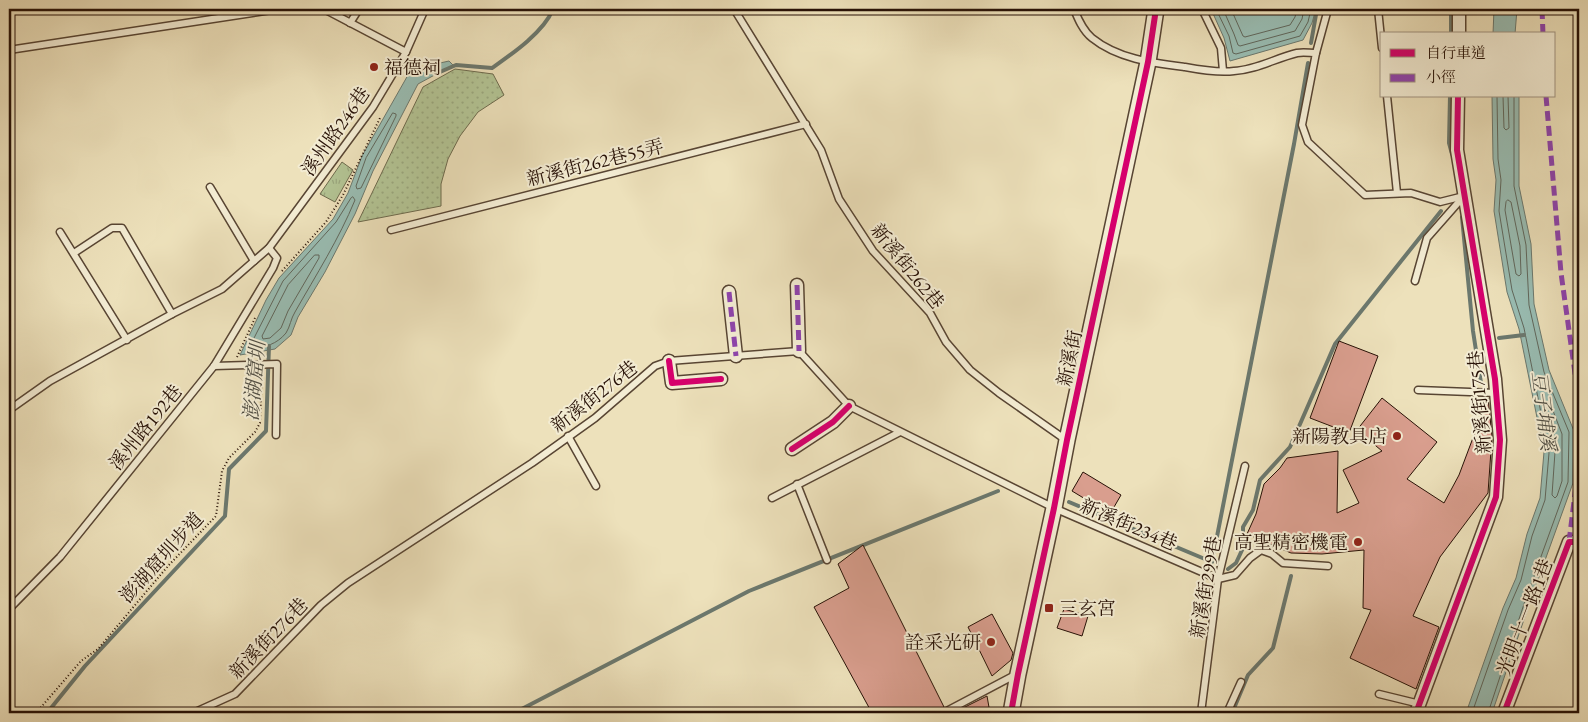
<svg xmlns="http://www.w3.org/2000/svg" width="1588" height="722" font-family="'EB Garamond','Noto Serif TC',serif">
<defs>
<pattern id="grass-dots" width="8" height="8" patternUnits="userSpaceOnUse" patternTransform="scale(1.25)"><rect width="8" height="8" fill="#b3c494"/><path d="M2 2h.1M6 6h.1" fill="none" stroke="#9aa77e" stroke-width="1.8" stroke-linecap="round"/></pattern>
<pattern id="park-tufts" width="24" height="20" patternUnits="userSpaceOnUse" patternTransform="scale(1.25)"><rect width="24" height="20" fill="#b3c494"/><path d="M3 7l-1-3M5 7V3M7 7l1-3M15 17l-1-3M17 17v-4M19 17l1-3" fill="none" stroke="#9aa77e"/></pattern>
</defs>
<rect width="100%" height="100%" fill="#ede1bb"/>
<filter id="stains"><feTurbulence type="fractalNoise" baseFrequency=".004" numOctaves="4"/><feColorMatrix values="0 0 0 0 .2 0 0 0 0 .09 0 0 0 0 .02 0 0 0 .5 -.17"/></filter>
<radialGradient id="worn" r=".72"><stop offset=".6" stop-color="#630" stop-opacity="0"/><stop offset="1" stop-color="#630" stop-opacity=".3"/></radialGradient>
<path fill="url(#grass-dots)" stroke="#6d6a4d" d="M455 69 493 74 504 95 478 112 460 136 448 159 441 184V206L358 222 423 87Z"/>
<path fill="url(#park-tufts)" stroke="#6d6a4d" d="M342 162 353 170 335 202 320 194Z"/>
<g fill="#99bdb3" stroke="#6b786e">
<path d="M1211 9H1316L1312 23 1303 40 1230 61 1224 38Z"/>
<path d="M1494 9H1517L1515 34H1493Z"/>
<path d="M449 61 453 65 418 84 373 171 355 214 325 272 298 317 291 335 275 349 240 355 266 300 279 278 333 219 348 193 362 156 408 75 431 65Z"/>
<path d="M1492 96H1519V186L1531 244 1534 304 1549 370 1574 431 1573 483 1531 599 1492 713H1466L1503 608 1516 578 1527 534 1540 498 1544 452 1519 329 1507 292 1494 211 1496 180 1493 159Z"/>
</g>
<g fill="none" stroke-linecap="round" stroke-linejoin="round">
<g stroke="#60675c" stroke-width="1">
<path d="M1216 9 1229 36 1233 53 1236 54 1300 36 1308 22 1311 9"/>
<path d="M1223 9 1234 34 1238 45 1240 46 1295 31 1302 19 1304 9"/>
<path d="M1231 9 1243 36 1245 37 1290 25 1295 17 1297 9"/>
<path d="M1503 96 1504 128 1506 130 1509 128 1508 96"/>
<path d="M393 113 396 114V116L361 188 357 189 356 186 366 158Z"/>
<path d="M353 197 355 200C339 239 316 275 295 312 291 318 290 327 286 333 277 344 265 348 252 347L251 344 283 281 336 222 351 198Z"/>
<path d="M1508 200 1511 202 1520 246 1521 274 1519 276 1516 274 1505 210 1506 202Z"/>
<path d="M315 255H319V258L288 311 281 328 270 338 263 339 262 336 288 285Z"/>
<path d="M1548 402 1550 403 1562 434V481L1557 496 1555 498 1552 495 1555 452 1545 405Z"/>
<path d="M1472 713 1508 610 1521 580 1532 536 1545 500 1549 453 1524 328 1512 290 1499 211 1501 180 1498 159 1497 96"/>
<path d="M1488 713 1526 598 1568 482 1569 432 1544 372 1529 305 1526 245 1514 186V96"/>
</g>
<g stroke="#6b786e" stroke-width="4">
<path d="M1451 34V9"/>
<path d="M1311 43 1317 9"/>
<path d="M440 72 456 65 492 68C512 54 544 32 553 9"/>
<path d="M1450 96 1449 143 1452 154"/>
<path d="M1462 217 1473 331 1481 383"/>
<path d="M1499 338 1524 335"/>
<path d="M1069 502 1212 562 1294 144 1308 63"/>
<path d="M1228 569 1236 563 1243 548V527L1253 510 1260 480 1290 447 1335 344 1441 211"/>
<path d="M47 713 85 666 225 516 229 469 266 431 269 346"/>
<path d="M514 713 749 591 998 491"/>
<path d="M1232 713 1248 675 1273 648 1291 576"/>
</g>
</g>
<g fill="#d99e8e" stroke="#271106">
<path d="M1339 341 1378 356 1349 433 1310 418Z"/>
<path d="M1382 398 1437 442 1407 479 1444 503 1459 475 1488 398 1492 436 1488 493 1440 557 1413 616 1439 627 1416 689 1350 658 1371 610 1363 608 1364 550 1322 554 1291 553 1247 534 1256 514 1264 484 1280 468 1287 458 1338 451 1337 513 1359 503 1343 470 1382 451 1357 430Z"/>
<path d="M1083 472 1121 495 1110 514 1072 491Z"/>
<path d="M863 545 944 707 939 710 938 713H872L814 607 849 588 838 564Z"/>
<path d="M1064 609 1088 616 1082 636 1057 628Z"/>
<path d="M992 614 1013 653 1011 660 992 676 968 627Z"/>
<path d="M987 696 990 713H953Z"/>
</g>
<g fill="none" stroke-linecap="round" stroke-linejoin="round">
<g stroke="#584533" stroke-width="9">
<g id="service">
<path d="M324 9 406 52"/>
<path d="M734 9 821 150 839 199 873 251 930 313 946 342 970 370 999 393 1066 440"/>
<path d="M1074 9C1078 19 1083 31 1092 38 1118 59 1153 63 1185 67 1201 70 1218 73 1234 71 1256 70 1276 58 1297 53 1303 52 1310 53 1316 53L1302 125 1308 142 1365 195 1411 193 1440 202 1464 196"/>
<path d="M1202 9 1221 48 1223 71"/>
<path d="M1378 9 1382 48"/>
<path d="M350 23 359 9"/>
<path d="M9 50 278 9"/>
<path d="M1316 53 1328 9"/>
<path d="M1387 96 1397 193"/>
<path d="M210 187 254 261"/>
<path d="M391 230 806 124"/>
<path d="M60 232 127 340"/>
<path d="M74 253 112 228H122L172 314"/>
<path d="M1415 281 1427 238 1464 196"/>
<path d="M214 366 277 364 276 435"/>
<path d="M1418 390 1496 393"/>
<path d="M9 410 50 381 172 314 222 289 269 248 373 107 406 52 425 9"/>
<path d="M568 436 596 486"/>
<path d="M797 484 827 560"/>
<path d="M772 498 900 432"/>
<path d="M9 609 60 557 214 366 273 268 277 258 269 248"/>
<path d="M1379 694 1420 704"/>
<path d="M193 713 235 694 321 605 348 583 532 463 595 418 655 366 669 361 799 351 849 406 1054 508 1218 579 1235 575 1250 558 1261 550 1272 554 1283 563 1328 566"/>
<path d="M943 713 1017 674"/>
<path d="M1201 713 1218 579 1245 466"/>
<path d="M1227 713 1241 682"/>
</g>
</g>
<g stroke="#584533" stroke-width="15">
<g id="minor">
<path d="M1459 34V9"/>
<path d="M797 285 799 351"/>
<path d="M729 292 736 356"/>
<path d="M669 361 672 383 721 379"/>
<path d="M792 449 833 422 849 406"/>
<path d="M1416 713 1496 497 1500 440 1495 379 1457 150 1458 96"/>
<path d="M1504 713 1569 542H1579"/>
</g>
</g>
<g stroke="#584533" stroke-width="18">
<path id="tertiary" d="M1011 713 1018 674 1054 508 1067 440 1148 62 1156 9"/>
</g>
<g stroke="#271106" stroke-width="2" stroke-dasharray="1 2.5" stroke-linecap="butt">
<path d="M282 271 326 222 343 195 380 118 379 117"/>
<path d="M237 357 255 318"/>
<path d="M36 713 81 661 98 649 168 566 216 516 222 471 229 458 255 432 260 423 262 372"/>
</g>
<use href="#service" stroke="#f3ecd3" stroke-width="6"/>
<use href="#minor" stroke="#f3ecd3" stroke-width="12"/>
<use href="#tertiary" stroke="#f3ecd3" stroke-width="15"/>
<g stroke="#8e44ad" stroke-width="5" stroke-dasharray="10 5" stroke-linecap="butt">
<path d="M1542 9 1543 34"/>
<path d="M1546 96 1561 273 1579 402"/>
<path d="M797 285 799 351"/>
<path d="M729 292 736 356"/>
<path d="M1569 542 1579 461"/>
</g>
<g stroke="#f3ecd3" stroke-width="9">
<g id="cycleway">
<path d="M669 361 672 383 721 379"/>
<path d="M792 449 833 422 849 406"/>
<path d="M1011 713 1018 674 1054 508 1067 440 1148 62 1156 9"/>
<path d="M1416 713 1496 497 1500 440 1495 379 1457 150 1458 96"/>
<path d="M1504 713 1569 542H1579"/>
</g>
</g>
<use href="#cycleway" stroke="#d6006c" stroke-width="6"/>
</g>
<g fill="#8f2418" stroke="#f3ecd3" stroke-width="2">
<circle cx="374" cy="67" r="5"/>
<circle cx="1397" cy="436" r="5"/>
<circle cx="1358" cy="542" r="5"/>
<rect x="1044" y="603" width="10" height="10" rx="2.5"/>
<circle cx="991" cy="642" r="5"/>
</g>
<g text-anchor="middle" stroke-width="4" stroke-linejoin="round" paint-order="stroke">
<g font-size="19" fill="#271106" stroke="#f3ecd3" text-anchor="end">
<text x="384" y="74" text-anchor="start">福德祠</text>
<text x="1387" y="443">新陽教具店</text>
<text x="1348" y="549">高聖精密機電</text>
<text x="1059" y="615" text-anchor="start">三玄宮</text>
<text x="981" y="649">詮采光研</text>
</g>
<g font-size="19" fill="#271106" stroke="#f3ecd3">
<text transform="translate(335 131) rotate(-55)" y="7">溪州路246巷</text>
<text transform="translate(595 162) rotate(-14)" y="7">新溪街262巷55弄</text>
<text transform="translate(908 266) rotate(51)" y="7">新溪街262巷</text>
<text transform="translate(1069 358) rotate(-78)" y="7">新溪街</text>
<text transform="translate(594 396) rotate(-38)" y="7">新溪街276巷</text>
<text transform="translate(1479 402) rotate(-95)" y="7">新溪街175巷</text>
<text transform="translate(145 427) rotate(-51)" y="7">溪州路192巷</text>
<text transform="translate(1129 524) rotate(23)" y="7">新溪街234巷</text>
<text transform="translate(161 557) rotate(-48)" y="7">澎湖窟圳步道</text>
<text transform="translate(1205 587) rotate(-80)" y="7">新溪街299巷</text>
<text transform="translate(1524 617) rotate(-69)" y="7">光明十一路1巷</text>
<text transform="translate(268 638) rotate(-46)" y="7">新溪街276巷</text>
</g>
<g font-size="20" font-style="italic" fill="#4f4d43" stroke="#f3ecd3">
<text transform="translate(254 381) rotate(-85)" y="7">澎湖窟圳</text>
<text transform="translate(1544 411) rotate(83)" y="7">豆子埔溪</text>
</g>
</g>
<rect width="1588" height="722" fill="none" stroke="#ede1bb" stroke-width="30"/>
<rect x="10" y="10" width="1568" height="702" fill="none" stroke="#271106" stroke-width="2.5"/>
<rect x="15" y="15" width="1558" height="692" fill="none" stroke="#271106"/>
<rect x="1380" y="32" width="175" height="65" fill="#f3ecd3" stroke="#a19481"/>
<rect x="1390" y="49" width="25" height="8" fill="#d6006c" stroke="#a19481"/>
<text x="1426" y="58" font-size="15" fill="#271106">自行車道</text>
<rect x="1390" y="74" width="25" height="8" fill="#8e44ad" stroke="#a19481"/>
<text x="1426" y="82" font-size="15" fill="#271106">小徑</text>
<rect width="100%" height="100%" filter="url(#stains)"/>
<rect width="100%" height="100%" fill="url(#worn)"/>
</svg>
